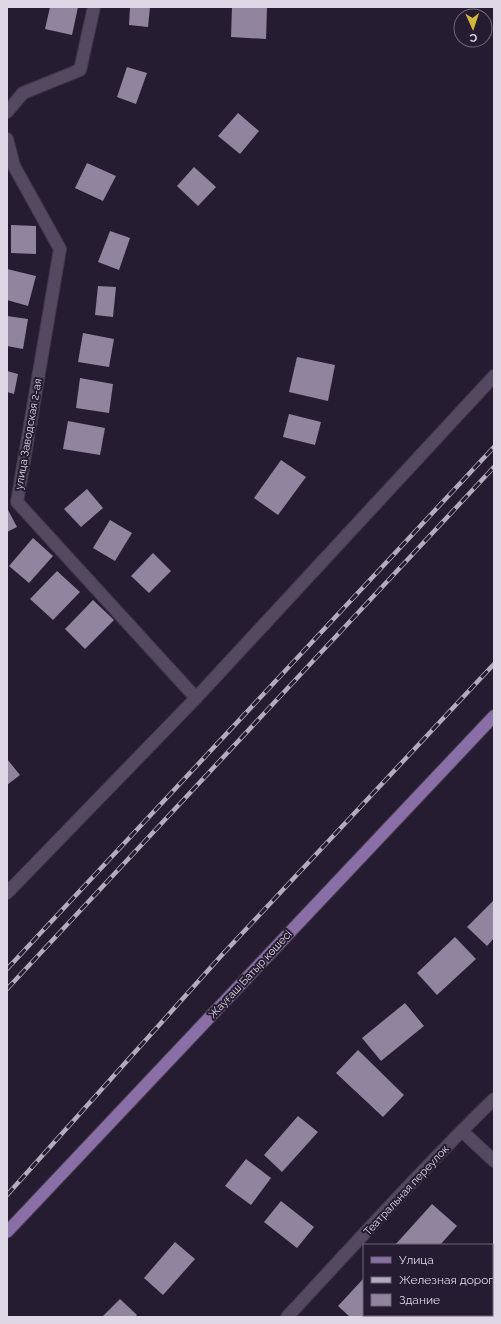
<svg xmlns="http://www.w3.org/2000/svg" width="501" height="1324" font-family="Raleway,sans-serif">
<rect width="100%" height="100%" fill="#261c31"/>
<g fill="#90849e">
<path d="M50 7H78L72 35 45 29Z"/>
<path d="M130 7H150L148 27 129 25Z"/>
<path d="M232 7H267L266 39 231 37Z"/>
<path d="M127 67 147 73 136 104 117 97Z"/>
<path d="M238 113 259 131 240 154 218 136Z"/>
<path d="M87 163 116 176 103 201 75 188Z"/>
<path d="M194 167 216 187 198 206 177 186Z"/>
<path d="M11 225 36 226V254L11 253Z"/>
<path d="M110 231 130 238 119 270 98 262Z"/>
<path d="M7 269 36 276 28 306 7 300Z"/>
<path d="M98 286 116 287 113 317 95 315Z"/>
<path d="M7 316 28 319 23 349 7 346Z"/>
<path d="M83 333 114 339 109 367 78 362Z"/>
<path d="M297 357 335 365 328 401 289 392Z"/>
<path d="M7 371 18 374 14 394 7 392Z"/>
<path d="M80 378 113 384 109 413 76 408Z"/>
<path d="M289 414 321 422 315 445 283 437Z"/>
<path d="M68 421 105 428 100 455 63 449Z"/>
<path d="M281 460 306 477 278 515 254 498Z"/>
<path d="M87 489 103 508 81 527 64 509Z"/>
<path d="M7 508 17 527 7 532Z"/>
<path d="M110 520 132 533 115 561 93 548Z"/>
<path d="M33 538 53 556 29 583 9 566Z"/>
<path d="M153 553 171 571 149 593 131 576Z"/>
<path d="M57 571 80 592 53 620 30 599Z"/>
<path d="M93 600 114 620 85 649 65 629Z"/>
<path d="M7 759 20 775 7 785Z"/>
<path d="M494 900V938L487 946 467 927Z"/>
<path d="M455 937 476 959 437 995 417 973Z"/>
<path d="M405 1003 424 1026 381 1061 362 1038Z"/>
<path d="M358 1050 404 1095 383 1117 336 1073Z"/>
<path d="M298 1116 318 1132 282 1172 264 1155Z"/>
<path d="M246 1159 271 1178 251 1205 225 1186Z"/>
<path d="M281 1201 314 1227 297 1248 264 1222Z"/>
<path d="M432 1204 457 1226 440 1245H395Z"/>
<path d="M175 1242 195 1259 163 1295 144 1278Z"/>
<path d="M364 1278V1315H375L374 1317H350L338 1306Z"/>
<path d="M120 1299 137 1315 135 1317H102Z"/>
</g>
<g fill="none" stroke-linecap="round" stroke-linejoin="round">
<g stroke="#413849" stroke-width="14">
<g id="minor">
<path d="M7 112 23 93 80 70 94 7"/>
<path d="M7 139 14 166 60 249 17 502 196 698"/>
<path d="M7 893 196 698 494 376"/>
<path d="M462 1131 494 1161"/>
<path d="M287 1317C355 1244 422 1169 494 1099"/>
</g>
</g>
<g stroke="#413849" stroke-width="14">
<path id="major" d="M7 1232 494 716"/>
</g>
<use href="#minor" stroke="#544960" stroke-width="12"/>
<use href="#major" stroke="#896fa5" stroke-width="12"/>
<g stroke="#b3acbc" stroke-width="4.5">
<g id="rail">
<path d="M7 969 494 447"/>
<path d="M7 989 494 467"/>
<path d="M7 1195 221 956 494 664"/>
</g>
</g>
<use href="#rail" stroke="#261c31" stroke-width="3" stroke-dasharray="9" stroke-linecap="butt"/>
</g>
<g text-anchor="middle" stroke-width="4" stroke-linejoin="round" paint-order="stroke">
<g font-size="11" fill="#ded8e6" stroke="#261c31">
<text transform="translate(28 434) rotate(-80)" y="4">улица Заводская 2-ая</text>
<text transform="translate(250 974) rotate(-47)" y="4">Жауғаш Батыр көшесі</text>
<text transform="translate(406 1190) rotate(-47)" y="4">Театральная переулок</text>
</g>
</g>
<rect width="501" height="1324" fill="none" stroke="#ded8e6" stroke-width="16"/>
<rect x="363" y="1244" width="130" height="72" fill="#261c31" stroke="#706779"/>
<rect x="371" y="1257" width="20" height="6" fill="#896fa5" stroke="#706779"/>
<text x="399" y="1264" font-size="12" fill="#ded8e6">Улица</text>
<rect x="371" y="1277" width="20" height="6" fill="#b3acbc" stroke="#706779"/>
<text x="399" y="1284" font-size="12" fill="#ded8e6">Железная дорога</text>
<rect x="371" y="1294" width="20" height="12" fill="#90849e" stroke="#706779"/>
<text x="399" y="1304" font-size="12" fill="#ded8e6">Здание</text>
<g transform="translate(473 28) rotate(177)"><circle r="19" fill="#261c31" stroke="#706779"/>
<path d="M0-3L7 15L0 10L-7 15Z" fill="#d3b635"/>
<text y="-6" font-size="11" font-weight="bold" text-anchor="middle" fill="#ded8e6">С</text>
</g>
</svg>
